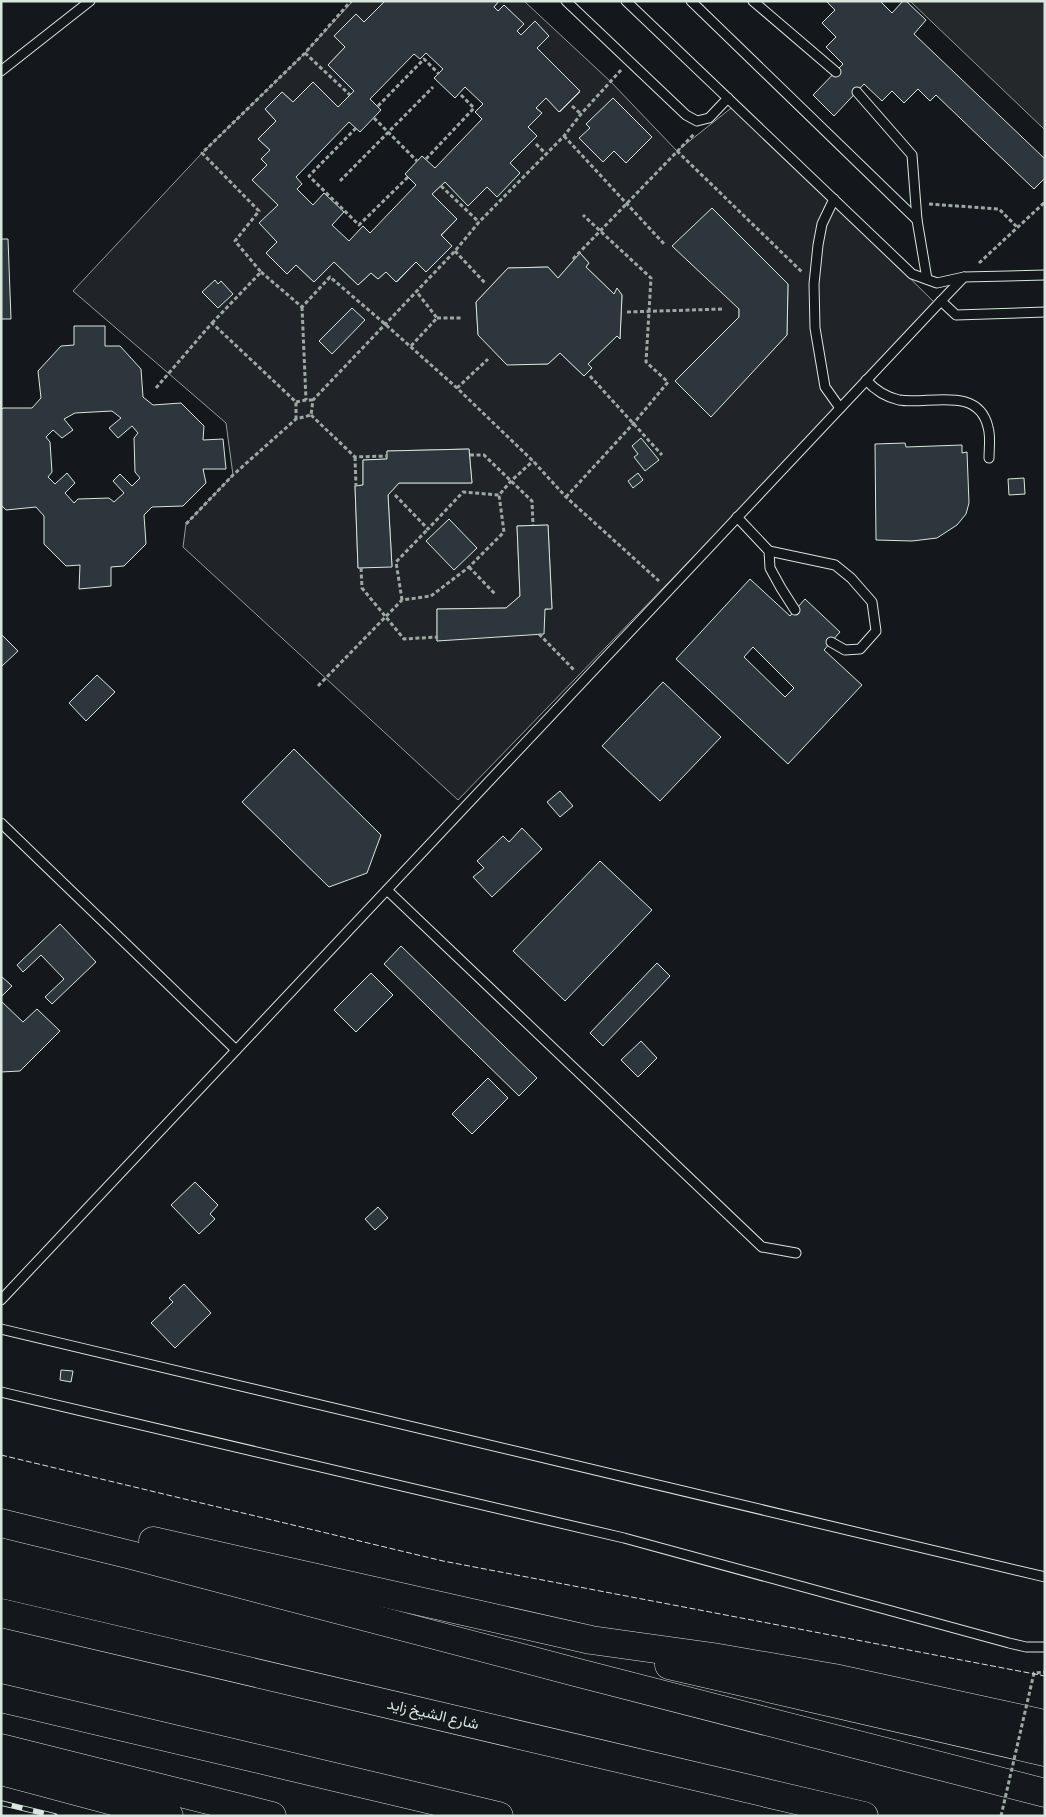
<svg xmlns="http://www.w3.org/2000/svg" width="1046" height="1817" font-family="Barlow,Vazirmatn,sans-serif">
<rect width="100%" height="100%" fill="#14181c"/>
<path fill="#202428" stroke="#939e99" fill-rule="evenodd" d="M353 1H385L364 22 356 14 334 36 345 47 328 65 354 91 338 107 313 82 293 102 282 92 265 109 276 121 258 139 270 150 267 165 253 180 278 205 260 223 277 242 267 253 287 273 296 265 314 282 334 262 358 285 371 273 378 279 386 272 397 282 457 219 432 194 445 182 468 205 487 187 497 196 520 173 510 163 537 136 528 127 542 113 536 108 546 98 560 112 580 92 537 48 549 36 535 22 521 35 517 31 523 24 504 5 498 11 494 7 499 1H524L611 82 677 151 735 105 937 305 458 800 183 547 186 524 233 475 226 423 73 291 202 153 305 53ZM712 208 788 284 787 335 711 416 676 381 739 317V309ZM580 253 589 263 586 267 614 294 617 289 622 295 620 339 617 336 588 364 592 368 584 376 560 353 548 364H507L478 334 476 302 508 268 548 267 558 278ZM469 449 472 483H399L388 495 392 566 358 568 355 486 363 485V460L387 459V451ZM548 525 552 608 437 641V609L506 608 520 596 517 526Z"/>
<path fill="#24282b" stroke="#939e99" d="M910 1H1045V130Z"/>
<g fill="#2c363c" stroke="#d8e6dc" fill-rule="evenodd">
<path d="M385 1H499L494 7 498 11 504 5 524 24 517 31 521 35 535 21 549 36 537 48 580 91 559 112 546 98 536 108 542 113 528 127 537 136 510 163 520 173 497 197 487 187 468 206 445 182 432 194 457 219 441 235 452 246 426 272 416 262 396 282 386 272 378 279 371 273 358 285 334 262 314 282 296 265 287 274 266 253 277 242 259 223 278 205 252 180 267 165 261 159 270 150 258 139 276 121 265 109 282 92 293 102 313 82 338 107 354 91 328 65 345 47 334 36 356 14 364 22ZM426 53 443 69 434 78 455 98 465 87 483 104 475 112 482 119 435 168 422 156 405 174 416 185 370 233 363 226 349 241 332 225 344 212 324 193 313 205 297 189 302 184 296 177 349 122 360 132 381 110 370 99 414 54 420 59Z"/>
<path d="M826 1H880L892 13 903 1H906L926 20 914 34 1045 159V178L1034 189 936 95 930 101 918 89 904 103 892 91 882 101 864 84 834 116 813 95 843 64 826 47 836 37 822 23 835 10Z"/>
<path d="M613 98 652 137 626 163 614 151 603 162 579 138 590 128 586 124Z"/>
<path d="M712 208 788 284 787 335 711 417 675 381 739 317V309L672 246Z"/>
<path d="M1 239H8L11 319H1Z"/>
<path d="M580 253 589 263 586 267 614 294 617 288 622 295 620 339 617 336 588 364 592 368 584 376 560 353 548 364 507 365 478 335 476 302 508 268 548 267 558 278Z"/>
<path d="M215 280 218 284 221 281 233 294 218 308 202 292Z"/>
<path d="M352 308 365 320 332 354 319 341Z"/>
<path d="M74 326H105V346H120L141 369 143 397 153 405 181 403 204 426 203 440 223 439 226 469H203L206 483 183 506 152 507 144 515 146 544 124 566 111 567V586L79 589 80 565 66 566 44 544V516L36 507 6 510 1 505V410L3 408H32L41 398 38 371 61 346 74 345ZM112 411 121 418 109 428 118 438 132 426 138 433 134 438 135 472 140 478 132 486 120 474 113 481 124 493 114 502 109 498 78 499 74 503 65 493 75 483 67 473 55 484 48 477 52 472 50 442 46 437 53 430 62 438 73 430 64 419 75 413Z"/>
<path d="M641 438 659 460 645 471 634 457 638 454 632 446Z"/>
<path d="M905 443 906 447 962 445V453L967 452 969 503 966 514 957 525 937 538 912 541 876 540 875 444Z"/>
<path d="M469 449 472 483H399L388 495 392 567 358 568 355 486 363 485V460L387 459V451Z"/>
<path d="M638 473 643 480 633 488 628 481Z"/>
<path d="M1024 478 1025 494 1009 495 1008 479Z"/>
<path d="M449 519 477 548 454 570 426 541Z"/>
<path d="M548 525 552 609H545L544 634 437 641V609L506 608 520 596 517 526Z"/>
<path d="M750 579 790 616 805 599 840 632 824 650 862 685 788 764 676 659ZM753 647 794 688 785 697 744 657Z"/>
<path d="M1 634 18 651 1 667Z"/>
<path d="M97 675 115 692 86 721 69 703Z"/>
<path d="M663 682 721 737 660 801 602 746Z"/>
<path d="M294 749 381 835 367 873 329 887 242 802Z"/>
<path d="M560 791 573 806 560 817 547 802Z"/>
<path d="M522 828 542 849 492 897 473 877 484 868 477 861 503 836 509 842Z"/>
<path d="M600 861 652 910 565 1001 513 951Z"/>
<path d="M60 924 96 962 52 1004 45 997 64 979 41 955 23 972 17 965Z"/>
<path d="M401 946 537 1078 519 1096 384 964Z"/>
<path d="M657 963 670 976 603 1046 590 1033Z"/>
<path d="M371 973 393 995 356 1032 334 1010Z"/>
<path d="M1 976 12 986 1 997Z"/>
<path d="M1 1001 23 1022 37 1009 60 1031 20 1071 1 1072Z"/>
<path d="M641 1041 657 1058 638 1077 621 1060Z"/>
<path d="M488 1078 508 1098 472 1134 452 1114Z"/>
<path d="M195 1182 218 1205 210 1214 215 1219 199 1234 171 1205Z"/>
<path d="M378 1207 388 1218 375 1230 365 1219Z"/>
<path d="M184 1284 211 1313 175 1348 151 1323 173 1302 169 1298Z"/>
<path d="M61 1370 73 1371 71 1382 60 1380Z"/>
</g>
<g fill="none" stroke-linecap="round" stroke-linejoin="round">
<g stroke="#d8e6dc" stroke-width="11">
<g id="lane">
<path d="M566 1 686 115 697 121 709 118 728 98"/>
<path d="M626 1 912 274 937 283 964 277"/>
<path d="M691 1 917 220"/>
<path d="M753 1 836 72"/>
<path d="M1 71 90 1"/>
<path d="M857 92 912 155 917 220 927 279"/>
<path d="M834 199 822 224 818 245 814 284 815 328 825 387 840 408"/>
<path d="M1045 275 964 277 941 301 956 315 1045 312"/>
<path d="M866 380C875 390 886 397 899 400 928 405 978 385 988 427 991 437 989 448 989 458"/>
<path d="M737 517 769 551 770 568 781 588 795 610"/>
<path d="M769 551 835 565 851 578 872 602 876 631 860 649 845 650 831 642"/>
<path d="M1 823 236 1050"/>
<path d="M387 890 762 1247 796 1253"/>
<path d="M1 1300 941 301"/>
<path d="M1 1329 1045 1577"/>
<path d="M1 1392 624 1538 1009 1643 1026 1647H1045"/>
</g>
</g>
<g stroke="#d8e6dc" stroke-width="29">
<g id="highway">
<path d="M1 1523 131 1555 575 1672 1045 1793"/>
<path d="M153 1541 591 1640 713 1657 834 1678 1045 1724"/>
<path d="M1 1613 864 1816"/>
<path d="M669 1665 1045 1752"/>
<path d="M1 1698 499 1816"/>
<path d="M1 1748 272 1816"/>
<path d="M1 1771 169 1816"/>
</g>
</g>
<g stroke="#9da8a2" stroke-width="3" stroke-dasharray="4 2.5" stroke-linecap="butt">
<path d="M305 53 350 95"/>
<path d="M378 106 424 59 439 74"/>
<path d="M572 106 581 114"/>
<path d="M374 118 417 161"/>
<path d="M356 128 309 176 359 225 408 177"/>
<path d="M564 136 665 245"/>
<path d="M536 144 546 154"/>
<path d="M677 151 802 272"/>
<path d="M426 159 474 108 460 94"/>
<path d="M340 181 433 87"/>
<path d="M441 186 479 222"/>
<path d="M929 204 999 209 1018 228"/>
<path d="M455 251 485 283"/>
<path d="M573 259 695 133"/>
<path d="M979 263 1045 202"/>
<path d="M261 272 302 307 330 277 385 324 457 388 533 461 566 497 659 581"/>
<path d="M302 307 306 400"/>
<path d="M627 312 723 309"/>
<path d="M437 318H462"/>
<path d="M212 323 261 272 235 241 259 211 202 153 305 53 351 1"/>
<path d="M411 346 437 318 416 291"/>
<path d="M590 376 662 455"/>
<path d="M156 388 212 323 296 402V419"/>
<path d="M457 388 488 359"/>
<path d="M296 402 306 400H313"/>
<path d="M311 415 355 457 387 456"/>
<path d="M470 455H484L532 501 533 525"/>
<path d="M355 457 356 486"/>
<path d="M395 495 428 529 463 492 499 495 511 481 533 461"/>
<path d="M566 497 633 424 668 382 646 362 651 278 583 215"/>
<path d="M186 524 233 475 296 419 311 415 313 400 455 251 479 222 564 136 581 114 621 70"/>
<path d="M469 567 495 594"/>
<path d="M361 568 362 588 404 639 438 637"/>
<path d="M402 600 396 562 428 529"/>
<path d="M539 634 575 671"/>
<path d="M318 686 402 600 431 596 469 567 504 532 499 495"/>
</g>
<use href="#lane" stroke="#14181c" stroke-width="9"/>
<use href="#highway" stroke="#14181c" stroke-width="28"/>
<g stroke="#d8e6dc" stroke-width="5.5">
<path id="rail" d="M1 1803 55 1816"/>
</g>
<use href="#rail" stroke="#14181c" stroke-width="4" stroke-dasharray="11" stroke-linecap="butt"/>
<path stroke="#9da8a2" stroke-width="3" stroke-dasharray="4 2.5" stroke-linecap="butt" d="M1001 1816 1034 1673 1045 1672"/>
<path stroke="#d8e6dc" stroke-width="1" stroke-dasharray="6 2.5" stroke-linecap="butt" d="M1 1455 443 1561 1045 1676"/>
</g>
<g text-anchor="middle" stroke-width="4" stroke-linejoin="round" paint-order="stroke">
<g font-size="15" fill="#d8e6dc" stroke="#14181c">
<text transform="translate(433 1714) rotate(13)" y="5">شارع الشيخ زايد</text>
</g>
</g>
<rect width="1046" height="1817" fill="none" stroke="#d8e6dc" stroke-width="5"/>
</svg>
